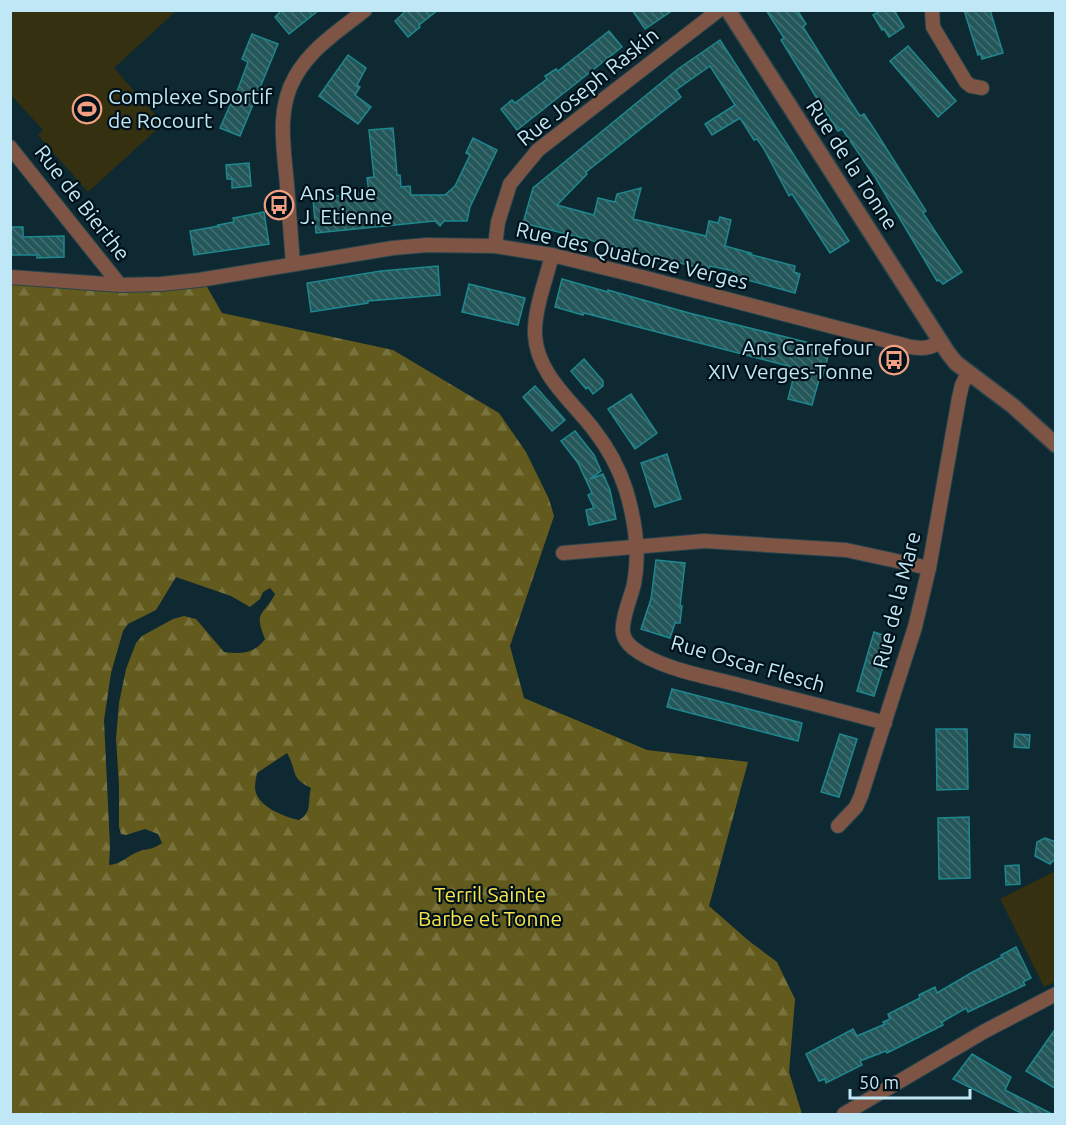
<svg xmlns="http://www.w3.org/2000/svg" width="1066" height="1125" font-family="Ubuntu,sans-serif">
<defs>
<pattern id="forest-firs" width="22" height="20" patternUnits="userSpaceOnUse" patternTransform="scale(1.5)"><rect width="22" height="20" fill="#635a1d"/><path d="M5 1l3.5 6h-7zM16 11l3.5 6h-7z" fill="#78723e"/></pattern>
<pattern id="building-back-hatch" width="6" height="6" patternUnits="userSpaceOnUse" patternTransform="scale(1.5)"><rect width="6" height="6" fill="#24575a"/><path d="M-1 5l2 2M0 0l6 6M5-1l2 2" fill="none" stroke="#426f72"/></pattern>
</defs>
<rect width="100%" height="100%" fill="#0e2932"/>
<g fill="#353010">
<path d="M10 11H176L114 68 163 124 88 192 38 135 43 130 11 95Z"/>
<path d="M1055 871V982L1044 987 1000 899Z"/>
</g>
<path fill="url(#forest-firs)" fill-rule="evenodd" d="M10 277 206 285 222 313 393 350 499 413 526 452 549 499 554 516 510 646 524 698 647 750 748 762 709 906 749 941 777 962 795 999 789 1072 802 1114H11ZM176 577 231 596 250 607 260 599 263 592 270 588 275 594C264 616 253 610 265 639 255 654 239 654 224 652L196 619 184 616 173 619 142 636 136 643 126 669 119 703 116 739 119 784V827L121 834 126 835 145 829 158 834 162 843C152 850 150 848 140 851 128 855 122 864 109 865L110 847 104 720 111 673 123 631 128 624 156 610ZM287 753C298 772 289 777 311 788 307 802 313 812 299 820 284 817 256 806 255 788 255 783 256 778 257 773Z"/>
<g fill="url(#building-back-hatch)" stroke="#1d888e" stroke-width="1.5">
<path d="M282 10H319L289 34 275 17Z"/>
<path d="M407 10H438L419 25 420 27 408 37 395 21Z"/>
<path d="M632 10H673L645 29Z"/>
<path d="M766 10H797L806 24 803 27 832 73 860 116 864 114 874 129 926 211 923 213 962 272 943 284 939 280 937 281 875 177 842 129 838 131 818 100 781 40 784 38Z"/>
<path d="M881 10H894L904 27 889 37 884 29 882 30 873 15Z"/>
<path d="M964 10H990L1003 53 982 59 981 54 978 55Z"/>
<path d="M609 31 622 47 517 130 501 109 512 100 515 103 547 79 545 76 556 69 558 71Z"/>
<path d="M252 34 278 44 240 136 220 128 234 96 235 97 248 62 242 59Z"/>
<path d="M720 40 849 241 830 253 792 194 789 196 764 149 757 139 754 140 740 118 712 135 705 124 735 105 710 66 676 90 681 97 586 172 587 174 557 205 594 215 598 198 615 202 617 194 641 188 633 219 706 236 709 221 718 223 720 217 731 220 725 246 751 253 748 254 795 266 794 272 800 274 795 293 733 276 734 271 710 266 708 270 523 223 533 188 678 69Z"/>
<path d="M908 46 956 101 938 117 890 61Z"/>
<path d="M348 55 366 68 357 85 360 87 355 95 371 107 358 124 319 96Z"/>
<path d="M393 128 397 175H400L401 187 410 186 411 195H445L455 186 470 155 466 153 473 138 497 150 470 207 467 221H444L440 226 435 221 316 233 313 199 369 192 367 178 374 177 369 130Z"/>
<path d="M249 163 251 186 232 188V179H227L226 165Z"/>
<path d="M264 212 269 244 194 255 190 231 219 226 218 225 234 222 233 218Z"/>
<path d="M10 227H23V237L64 236V257L37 258V255H12Z"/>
<path d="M438 266 440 295 368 301V303L311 312 307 283 381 271Z"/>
<path d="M562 279 608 292V290L689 313 830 348 823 376H820L812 405 788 399 796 368 584 313 583 315 555 307Z"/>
<path d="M469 284 525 298 518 325 462 312Z"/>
<path d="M584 359 603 381V386L593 394 588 387 586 389 571 371Z"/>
<path d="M535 386 565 420 552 431 523 397Z"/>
<path d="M631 394 657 433 635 449 608 409Z"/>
<path d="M575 431 594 455 601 471 590 479 603 474 610 490 616 519 589 525 586 510 594 508 588 495 592 493 578 463 561 441Z"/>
<path d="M667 454 681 499 655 507 641 463Z"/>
<path d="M656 560 685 563 680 606H682L680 623H675L670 638 641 629 651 599Z"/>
<path d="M874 632 892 638 874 696 857 691Z"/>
<path d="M672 689 802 723 798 741 667 707Z"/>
<path d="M936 729H967L968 789 937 790Z"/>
<path d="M840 734 857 739 839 797 821 792Z"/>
<path d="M1015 734 1030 735 1029 748 1014 747Z"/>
<path d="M969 817 970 878 939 879 938 818Z"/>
<path d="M1045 838 1056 842V858L1050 864 1035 856 1037 842Z"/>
<path d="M1019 865 1020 884 1006 885 1005 866Z"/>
<path d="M1016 947 1031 978 1023 982 1025 985 968 1012 966 1008 942 1022 943 1025 887 1053 886 1051 860 1061 862 1065 826 1083 825 1079 819 1081 806 1054 853 1029 857 1036 885 1024 883 1022 890 1019 888 1014 920 998 919 995 935 987 937 993 971 973 1002 957 1001 955Z"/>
<path d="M1056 1028V1089L1026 1071Z"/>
<path d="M972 1054 1011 1077 1005 1090 1052 1114H1023L953 1079Z"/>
</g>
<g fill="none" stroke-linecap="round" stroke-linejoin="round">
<g stroke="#27444d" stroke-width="16">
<g id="minor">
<path d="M932 10 933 27 966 82 971 86 982 88"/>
<path d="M10 147 120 285"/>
<path d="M495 246 498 222 510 184 538 150 719 10"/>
<path d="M552 255C546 280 534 309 535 335 537 374 572 401 594 430 608 448 619 468 626 490 635 520 640 553 634 584 631 597 621 620 623 633 624 639 628 644 633 648 658 668 704 676 735 684 785 697 835 709 885 723"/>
<path d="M293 264C291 238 289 212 287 185 284 149 276 110 295 77 311 48 340 30 365 10"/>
<path d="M10 277 120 285 161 284 199 280 393 248 427 245 495 246 552 255 642 277 911 347C923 349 930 348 941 342"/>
<path d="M563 553 704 541 846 550 929 568"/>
<path d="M838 826 856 807 861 796 915 627 929 568 959 398 962 385 968 373"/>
<path d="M844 1114 985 1031 1056 994"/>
</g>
</g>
<g stroke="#27444d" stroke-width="18">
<path id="tertiary" d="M728 10 948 353 956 363 1013 406 1056 445"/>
</g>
<use href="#minor" stroke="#7e5545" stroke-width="14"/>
<use href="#tertiary" stroke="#7e5545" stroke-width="15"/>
</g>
<defs>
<g id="stadium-ring" transform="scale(1.5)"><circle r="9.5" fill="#001119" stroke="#f2a081" stroke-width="1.5"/><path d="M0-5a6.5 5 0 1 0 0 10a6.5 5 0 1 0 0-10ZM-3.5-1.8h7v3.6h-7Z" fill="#f2a081"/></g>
<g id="bus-ring" transform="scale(1.5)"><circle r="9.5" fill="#001119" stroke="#f2a081" stroke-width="1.5"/><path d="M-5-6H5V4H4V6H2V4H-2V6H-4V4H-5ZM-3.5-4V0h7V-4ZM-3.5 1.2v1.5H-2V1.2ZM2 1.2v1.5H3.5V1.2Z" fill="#f2a081"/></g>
</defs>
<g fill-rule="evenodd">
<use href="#stadium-ring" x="87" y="109"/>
<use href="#bus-ring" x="279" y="205"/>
<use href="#bus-ring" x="894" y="360"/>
</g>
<g text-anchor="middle" stroke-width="4.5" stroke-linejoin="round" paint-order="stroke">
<g font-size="21" fill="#c0e7f5" stroke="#001119">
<text transform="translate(588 87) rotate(-39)" y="7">Rue Joseph Raskin</text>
<text transform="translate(852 165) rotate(57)" y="7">Rue de la Tonne</text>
<text transform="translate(82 203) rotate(52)" y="7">Rue de Bierthe</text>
<text transform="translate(632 256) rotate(13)" y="7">Rue des Quatorze Verges</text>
<text transform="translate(897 600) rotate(-76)" y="7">Rue de la Mare</text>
<text transform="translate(748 664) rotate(16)" y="7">Rue Oscar Flesch</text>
</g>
<g font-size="21" fill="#c0e7f5" stroke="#001119" text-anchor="start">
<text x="108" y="104">Complexe Sportif<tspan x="108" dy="24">de Rocourt</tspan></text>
<text x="300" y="200">Ans Rue<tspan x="300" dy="24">J. Etienne</tspan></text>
<text x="873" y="355" text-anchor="end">Ans Carrefour<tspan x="873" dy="24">XIV Verges-Tonne</tspan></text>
</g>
<g font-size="21" fill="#f9e44d" stroke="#001119">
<text x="490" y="902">Terril Sainte<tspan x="490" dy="24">Barbe et Tonne</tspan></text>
</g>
</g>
<rect width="1066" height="1125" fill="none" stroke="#c0e7f5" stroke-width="24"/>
<path d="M850 1089v9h120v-9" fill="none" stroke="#c0e7f5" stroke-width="3"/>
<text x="859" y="1089" font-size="18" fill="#c0e7f5" stroke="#001119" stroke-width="4.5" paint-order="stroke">50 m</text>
</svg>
